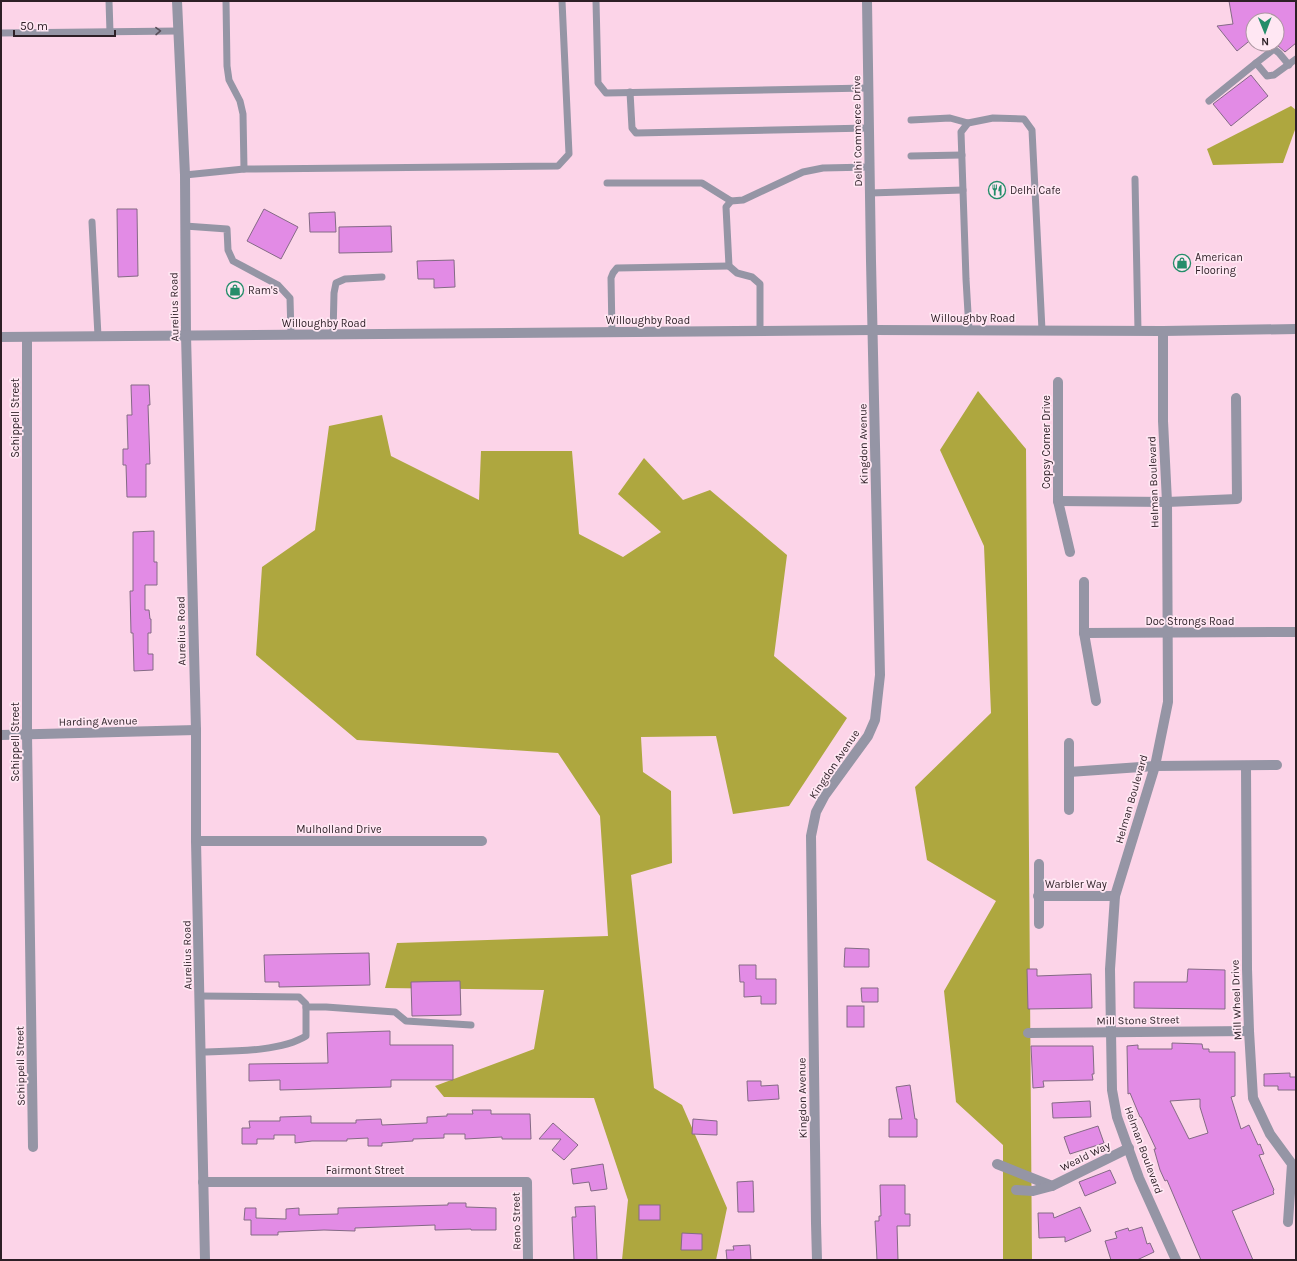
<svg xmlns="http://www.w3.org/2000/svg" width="1297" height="1261" font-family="Karla,sans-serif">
<rect width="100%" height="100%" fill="#fcd4e8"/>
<g fill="#aea73f">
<path d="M1291 106 1296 110V127L1283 163 1213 165 1207 149Z"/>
<path d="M978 391 1026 449 1032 1260H1003V1145L956 1102 944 991 996 901 927 860 915 787 991 713 984 546 940 450Z"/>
<path d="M382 415 391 456 479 500 481 451H572L579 534 623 557 661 532 618 494 644 458 683 500 710 490 787 555 774 656 847 718 789 806 733 814 716 736 641 737 643 772 671 791 672 863 631 875 654 1088 682 1105 727 1208 716 1260H622L628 1200 594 1098 444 1097 435 1086 534 1049 544 990 385 988 397 943 608 936 600 816 558 753 357 740 256 655 262 567 315 530 329 426Z"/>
</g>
<g fill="#e28be5" stroke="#846a85" fill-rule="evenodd">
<path d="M1229 1H1296V43L1285 52 1277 45V20H1253V38L1237 51 1217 26 1233 24Z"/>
<path d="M1251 75 1268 96 1231 126 1213 104Z"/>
<path d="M117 209H137L138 276 118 277Z"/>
<path d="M264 209 298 227 281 259 247 241Z"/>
<path d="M335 212 336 232H310L309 213Z"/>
<path d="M391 226 392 252 339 253V227Z"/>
<path d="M454 260 455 287 434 288V279H418L417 261Z"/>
<path d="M131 385H149L150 405H148L150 464H146V497H127L126 465H123V449H128L127 415H132Z"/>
<path d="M154 531V562H157V585H145V610H149L150 619H151V633H148V654H153V670L134 671 133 633H131L130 591H133V532Z"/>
<path d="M845 948 869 949V967H844Z"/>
<path d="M369 953 370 985 279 987V982H265L264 955Z"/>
<path d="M739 965H756V979H776V1004H761V996L744 997V982H740Z"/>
<path d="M1027 969H1037V976L1091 974 1092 1008 1028 1009Z"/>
<path d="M1188 969 1225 970V1009L1134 1008V982H1187Z"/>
<path d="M460 981 461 1015 412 1016 411 982Z"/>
<path d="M861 988H878V1002H862Z"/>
<rect x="847" y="1006" width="17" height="21"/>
<path d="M390 1031V1045H453V1080H391V1087L280 1090V1080L249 1081V1064L328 1063 327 1033Z"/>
<path d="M1172 1043 1202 1044 1203 1049H1209V1052H1235V1096L1231 1097 1241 1129 1249 1125 1258 1145 1260 1144 1264 1154 1259 1155 1274 1190 1273 1191 1274 1194 1232 1211 1253 1260H1201L1167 1180 1165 1181 1160 1170 1154 1149H1156L1141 1117H1140L1130 1093 1128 1094 1127 1046 1138 1045V1049H1172ZM1200 1099V1107L1208 1133 1189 1139 1170 1101Z"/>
<path d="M1031 1046H1093L1094 1074H1092L1093 1080 1043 1081 1044 1087 1033 1088Z"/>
<path d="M1290 1073V1077H1296V1090H1278V1086H1264V1074Z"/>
<path d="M747 1081H761V1086L778 1085 779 1099 748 1101Z"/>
<path d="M910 1085 915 1119H917V1137H889V1119H902L896 1087Z"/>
<path d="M1090 1101 1091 1117 1053 1118 1052 1103Z"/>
<path d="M472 1110H491V1114H530L531 1139H502V1137L465 1139V1134H444V1138L413 1139V1141L382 1143V1146H368V1138L347 1139V1141H312L295 1143V1135H274V1139H257V1144H242V1128H250L249 1121H280V1117L311 1116V1123H356V1120L381 1119 382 1125 427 1123V1117L447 1116V1114H473Z"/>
<path d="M693 1119 717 1121V1135L692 1134Z"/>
<path d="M553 1123 578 1145 564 1160 552 1150 561 1139H539Z"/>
<path d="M1098 1126 1104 1143 1070 1154 1064 1137Z"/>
<path d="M603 1164 607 1189 591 1191 589 1182 573 1184 571 1169Z"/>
<path d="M1110 1170 1116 1183 1085 1196 1079 1182Z"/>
<path d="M753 1181 754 1212H738L737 1182Z"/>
<path d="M880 1185H905V1214H910V1226H897L898 1260H877L875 1221H879V1216H881Z"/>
<path d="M448 1203H466V1207L496 1208V1230H471V1229L435 1230V1225L355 1228V1231L324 1230 278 1232V1235H251V1220H244L245 1208H256V1218L286 1219V1209L299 1208V1215L338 1214V1208L448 1205Z"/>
<rect x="639" y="1205" width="21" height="15"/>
<path d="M595 1206 597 1260H574L572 1217H576L575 1207Z"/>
<path d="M1080 1207 1091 1231 1065 1242V1237L1039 1238 1038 1213H1053L1054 1218Z"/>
<path d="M1142 1227 1147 1244 1150 1243 1154 1252 1137 1260H1111L1105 1241 1117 1238 1115 1232 1128 1228 1129 1231Z"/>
<path d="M682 1233 702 1234V1250H681Z"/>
<path d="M750 1245 751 1260H727L726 1250H734L733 1246Z"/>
</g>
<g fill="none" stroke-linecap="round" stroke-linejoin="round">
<g stroke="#9595a5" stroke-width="7">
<path d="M109 1 110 32"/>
<path d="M226 1 227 66 229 80 240 101 243 114 244 169"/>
<path d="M596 1 598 83 606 93 868 88"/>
<path d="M1 33 178 31"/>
<path d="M1256 63 1274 49 1279 53 1289 65"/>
<path d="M630 92 632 128 636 133 869 128"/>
<path d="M1209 101 1256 63 1267 76 1274 75 1296 59"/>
<path d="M911 120 950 118 968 123"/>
<path d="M911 156 962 155"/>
<path d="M185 175 244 169 558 166 569 154 562 1"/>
<path d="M1135 179 1138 331"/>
<path d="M607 183H702L731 201"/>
<path d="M870 193 963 190"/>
<path d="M92 222 98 336"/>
<path d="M185 226 227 229 228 250 233 261 278 285 290 298 291 335"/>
<path d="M969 330 966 279 961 132 968 123 993 118 1024 119 1032 130 1042 330"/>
<path d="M760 331V284L752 277 737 273 729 266 726 207 731 201 743 200 803 172 823 168 870 167"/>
<path d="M612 332 611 278 613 273 617 268 729 266"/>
<path d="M333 335 334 293 336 283 345 279 382 277"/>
<path d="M199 996 299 997 306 1004V1036C280 1052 231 1051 201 1052"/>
<path d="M306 1007H326L395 1012 406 1021 471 1025"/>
</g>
<g stroke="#9595a5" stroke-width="10">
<path d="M1163 331V421L1167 502 1168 702 1155 766 1115 896 1110 969 1111 1032 1112 1090 1117 1117 1139 1178 1176 1260"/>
<path d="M27 337V734L33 1147"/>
<path d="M1058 382V501L1070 552"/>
<path d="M1058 501 1167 502 1237 499 1236 398"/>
<path d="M1084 582V633L1096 701"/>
<path d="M1084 633 1296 632"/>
<path d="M1 735 196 730"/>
<path d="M1069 743V810"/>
<path d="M1246 766 1247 969 1249 1031 1253 1098 1270 1134 1292 1164 1288 1222"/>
<path d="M1069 772 1155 766 1277 765"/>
<path d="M196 841H482"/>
<path d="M1038 896H1115"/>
<path d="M1039 924V864"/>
<path d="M1028 1033 1249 1031"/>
<path d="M997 1164 1052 1186"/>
<path d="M203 1182H527L528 1260"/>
<path d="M1016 1190 1033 1191 1052 1186 1129 1148"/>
<path d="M817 1260 816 1223 811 836 816 812 825 795 868 736 875 720 880 675 871 261 867 1"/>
</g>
<g stroke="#9595a5" stroke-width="10">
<path d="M177 1 185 175 186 335 196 730V841L205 1260"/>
<path d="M1 337 873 330 1163 331 1296 329"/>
</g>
</g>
<defs><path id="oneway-chevron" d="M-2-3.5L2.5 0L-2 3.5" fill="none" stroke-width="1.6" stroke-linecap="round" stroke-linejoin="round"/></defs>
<use stroke="#574e59" href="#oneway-chevron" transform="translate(158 31) rotate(-1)"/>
<defs>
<g id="restaurant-ring" transform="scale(0.9)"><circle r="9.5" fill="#ffe7f3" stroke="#248d6a" stroke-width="1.5"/><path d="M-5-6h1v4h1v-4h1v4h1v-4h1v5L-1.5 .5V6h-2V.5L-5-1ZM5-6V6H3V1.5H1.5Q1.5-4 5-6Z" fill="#248d6a"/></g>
<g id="shop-ring" transform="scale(0.9)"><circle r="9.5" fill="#ffe7f3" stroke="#248d6a" stroke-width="1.5"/><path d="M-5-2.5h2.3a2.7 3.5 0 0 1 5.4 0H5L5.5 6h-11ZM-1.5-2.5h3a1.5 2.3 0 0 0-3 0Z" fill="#248d6a"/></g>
</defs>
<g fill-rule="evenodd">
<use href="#restaurant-ring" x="997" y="190"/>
<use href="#shop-ring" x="1182" y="263"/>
<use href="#shop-ring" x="235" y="290"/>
</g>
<g text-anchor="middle" stroke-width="3.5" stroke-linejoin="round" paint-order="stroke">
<g font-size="11" fill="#2d1f26" stroke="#ffe7f3">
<text transform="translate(857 131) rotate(-91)" y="4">Delhi Commerce Drive</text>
<text transform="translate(174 307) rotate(-91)" y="4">Aurelius Road</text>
<text x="973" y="322">Willoughby Road</text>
<text x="648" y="324">Willoughby Road</text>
<text x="324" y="327">Willoughby Road</text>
<text transform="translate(15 418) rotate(-90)" y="4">Schippell Street</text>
<text transform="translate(1046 442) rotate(-90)" y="4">Copsy Corner Drive</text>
<text transform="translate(863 444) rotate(-91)" y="4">Kingdon Avenue</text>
<text transform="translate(1153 482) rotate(-92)" y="4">Helman Boulevard</text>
<text x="1190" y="625">Doc Strongs Road</text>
<text transform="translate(181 631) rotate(-91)" y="4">Aurelius Road</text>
<text transform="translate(98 721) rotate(-1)" y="4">Harding Avenue</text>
<text transform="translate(15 742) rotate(-90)" y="4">Schippell Street</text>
<text transform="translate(834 764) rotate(-56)" y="4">Kingdon Avenue</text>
<text transform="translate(1131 799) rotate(-74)" y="4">Helman Boulevard</text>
<text x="339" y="833">Mulholland Drive</text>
<text x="1076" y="888">Warbler Way</text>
<text transform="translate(187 955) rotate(-91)" y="4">Aurelius Road</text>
<text transform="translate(1236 1000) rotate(-92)" y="4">Mill Wheel Drive</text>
<text transform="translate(1138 1020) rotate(-1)" y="4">Mill Stone Street</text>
<text transform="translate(20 1066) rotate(-91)" y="4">Schippell Street</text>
<text transform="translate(802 1098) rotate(-91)" y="4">Kingdon Avenue</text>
<text transform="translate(1144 1150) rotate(70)" y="4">Helman Boulevard</text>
<text transform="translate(1085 1156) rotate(-26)" y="4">Weald Way</text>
<text x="365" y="1174">Fairmont Street</text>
<text transform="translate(516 1221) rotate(-91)" y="4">Reno Street</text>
</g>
<g font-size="11" fill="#2d1f26" stroke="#ffe7f3" text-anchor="start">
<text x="1010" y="194">Delhi Cafe</text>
<text x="1195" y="261">American<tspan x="1195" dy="13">Flooring</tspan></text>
<text x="248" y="294">Ram's</text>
</g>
</g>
<rect width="1297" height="1261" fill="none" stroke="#2d1f26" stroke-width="4"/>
<g transform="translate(1265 32) rotate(179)"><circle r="19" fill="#ffe7f3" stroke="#ab97a1"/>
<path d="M0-3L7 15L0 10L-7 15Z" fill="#248d6a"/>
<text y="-6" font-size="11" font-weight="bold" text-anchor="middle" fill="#2d1f26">N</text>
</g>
<path d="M14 30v6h101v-6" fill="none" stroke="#2d1f26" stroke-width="2"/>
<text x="20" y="30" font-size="12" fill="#2d1f26" stroke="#ffe7f3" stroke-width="3" paint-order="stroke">50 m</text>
</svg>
